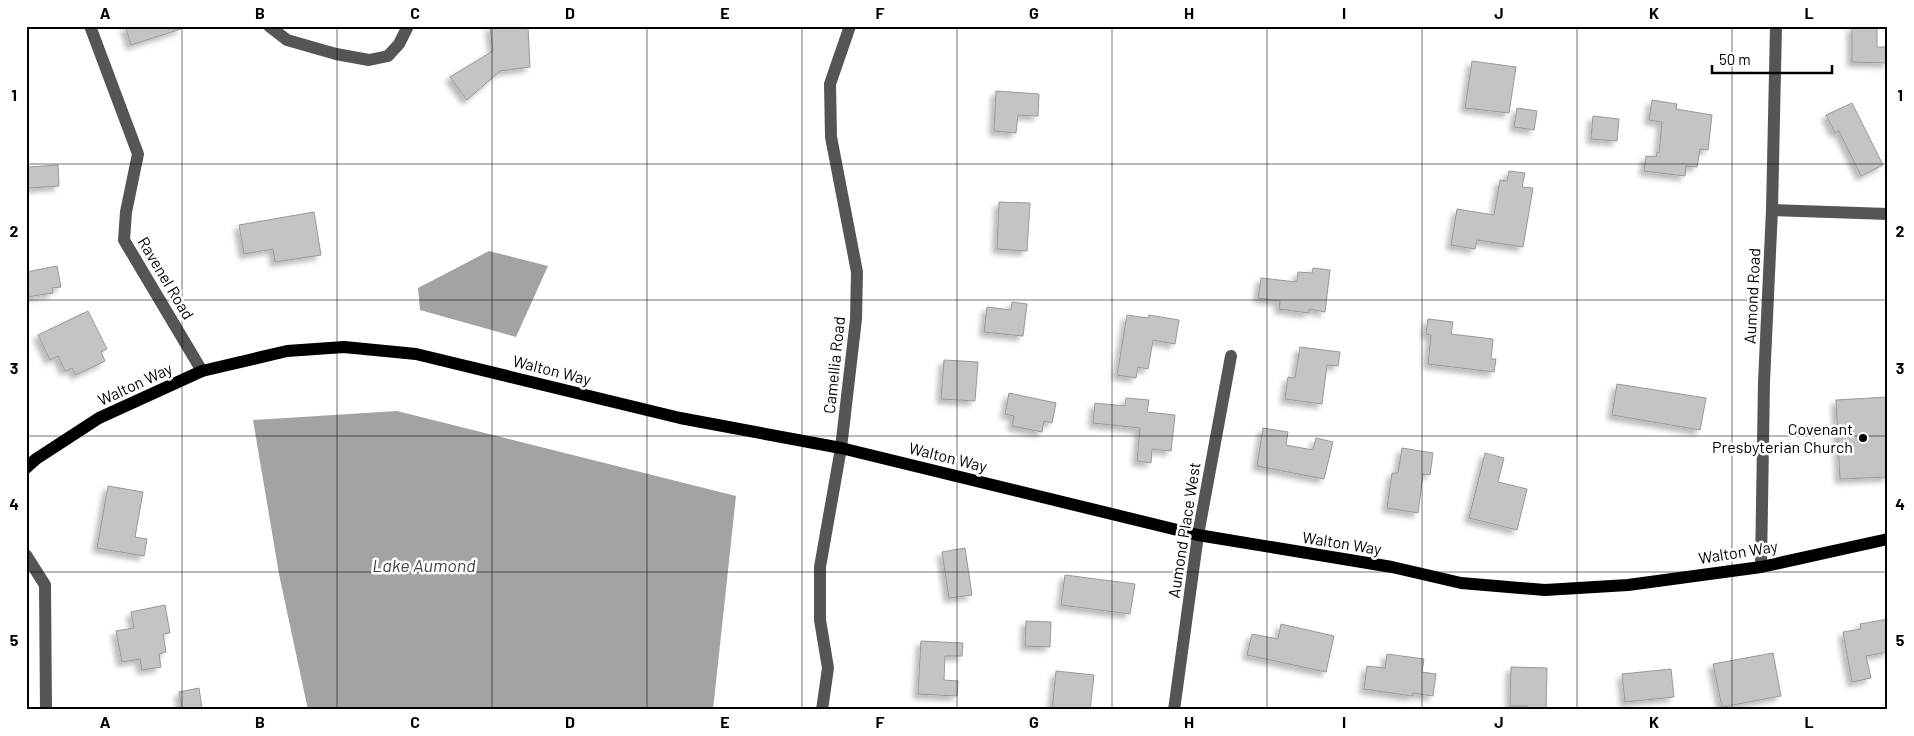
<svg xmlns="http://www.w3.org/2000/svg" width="1914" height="736" font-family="Barlow,sans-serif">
<defs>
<filter id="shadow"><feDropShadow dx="-4.5" dy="4.5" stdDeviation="2.5" flood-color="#0004"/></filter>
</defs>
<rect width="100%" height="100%" fill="#fff"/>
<g fill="#a3a3a3">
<path d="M489 251 548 266 516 337 420 310 418 288Z"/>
<path d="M397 411 736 496 713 710H308L279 574 253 420Z"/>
</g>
<g fill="#c4c4c4" stroke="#999" filter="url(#shadow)">
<path d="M125 26H181V29L131 45Z"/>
<path d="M490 26H528L530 67 500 71 467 100 450 77 493 51Z"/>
<path d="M1852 26H1877V47H1888V63L1852 62Z"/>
<path d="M1472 61 1516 67 1509 113 1465 108Z"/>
<path d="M996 91 1039 94 1038 116 1018 115 1016 133 994 131Z"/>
<path d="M1652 100 1677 104 1676 109 1712 115 1708 150 1700 149 1697 167 1686 166 1685 176 1644 171 1646 156 1656 157 1657 152 1659 153 1662 122 1649 120Z"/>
<path d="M1852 103 1883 165 1861 176 1839 131 1835 133 1826 115Z"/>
<path d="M1517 108 1537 111 1534 130 1514 127Z"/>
<path d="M1593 116 1619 119 1617 141 1591 139Z"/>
<path d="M58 165 59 186 28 188 27 167Z"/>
<path d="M1509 171 1525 173 1522 187 1533 188 1523 247 1477 240 1475 249 1451 245 1457 209 1494 215 1500 180 1507 181Z"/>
<path d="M999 202 1030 203 1027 251 997 249Z"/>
<path d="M314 212 321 255 275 262 273 249 244 254 239 225Z"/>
<path d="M57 266 61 287 52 288 53 293 26 297V272Z"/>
<path d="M1313 268 1330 270 1325 312 1309 309V313L1279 309 1280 301 1258 298 1261 278 1297 282 1298 272 1312 273Z"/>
<path d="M1012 302 1027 304 1023 336 984 332 987 307 1011 310Z"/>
<path d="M88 311 107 349 101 352 105 361 76 375 72 368 65 371 58 356 50 360 38 335Z"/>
<path d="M1127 315 1148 318 1149 315 1179 320 1175 344 1153 340 1148 369 1138 367 1136 378 1117 375Z"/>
<path d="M1428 319 1453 322 1451 334 1493 339 1491 359H1496L1494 372 1428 364 1431 335 1426 334Z"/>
<path d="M1300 347 1340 352 1338 366 1327 365 1322 404 1285 399 1288 377 1295 378Z"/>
<path d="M944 360 978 362 975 401 941 399Z"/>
<path d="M1617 384 1706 398 1700 430 1612 415Z"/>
<path d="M1009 393 1056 403 1052 423 1044 421 1042 432 1012 426 1014 416 1005 414Z"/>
<path d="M1888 397V477L1840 479 1836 400Z"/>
<path d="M1126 398 1149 400 1147 412 1175 415 1171 451 1152 449 1151 463 1137 461 1140 428 1093 423 1095 403 1125 406Z"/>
<path d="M1263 428 1288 432 1286 445 1313 450 1316 438 1333 442 1324 479 1257 466Z"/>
<path d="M1402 448 1433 453 1430 475 1423 474 1418 513 1387 508 1392 473H1398Z"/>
<path d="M1485 453 1504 458 1498 482 1527 489 1517 530 1469 518Z"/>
<path d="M108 486 143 492 135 537 147 539 144 556 97 548Z"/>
<path d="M965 548 972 595 949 598 942 552Z"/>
<path d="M1065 575 1135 584 1130 614 1061 605Z"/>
<path d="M165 605 170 633 163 634 166 652 159 654 161 667 142 670 140 659 122 662 116 631 134 628 131 612Z"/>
<path d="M1888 619V652L1866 656 1871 678 1852 682 1843 632 1861 629 1860 624Z"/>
<path d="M1026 621 1051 622 1050 647 1025 646Z"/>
<path d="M1281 624 1334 636 1326 672 1247 655 1252 634 1278 639Z"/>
<path d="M921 641 963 643 962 656H945L944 680 958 681 957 696 918 694Z"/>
<path d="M1773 653 1781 696 1722 707 1713 664Z"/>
<path d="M1387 654 1424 659 1422 672 1436 674 1433 696 1413 693 1412 696 1364 689 1367 666 1385 668Z"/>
<path d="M1511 667 1547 668 1546 710H1527V706H1510Z"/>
<path d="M1671 669 1674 697 1625 702 1622 674Z"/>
<path d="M1056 671 1094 675 1090 710H1052Z"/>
<path d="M199 688 202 708 182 710 179 692Z"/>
</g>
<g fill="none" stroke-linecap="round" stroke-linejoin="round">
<g stroke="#555" stroke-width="12">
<path d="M90 26 138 154 126 212 124 240 202 371"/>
<path d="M269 26 287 40 336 54 369 60 388 56 399 44 408 26"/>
<path d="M1772 210 1888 214"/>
<path d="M26 555 45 585 46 710"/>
<path d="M1761 567 1764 382 1772 210 1776 26"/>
<path d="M822 710 828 668 820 620V567L841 448 856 319 857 272 831 137 830 84 850 26"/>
<path d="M1174 710 1198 535 1231 356"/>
</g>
<path stroke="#000" stroke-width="12" d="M26 468 36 459 99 418 202 371 287 351 344 347 416 354 680 418 841 448 1198 535 1392 567 1461 583 1545 590 1628 585 1761 567 1888 539"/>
</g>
<path fill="none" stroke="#000" stroke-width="1" stroke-opacity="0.55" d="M182 26V710M337 26V710M492 26V710M647 26V710M802 26V710M957 26V710M1112 26V710M1267 26V710M1422 26V710M1577 26V710M1732 26V710M26 164H1888M26 300H1888M26 436H1888M26 572H1888"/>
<circle fill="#000" stroke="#fff" stroke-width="2" cx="1863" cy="438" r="5"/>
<g text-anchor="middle" stroke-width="5" stroke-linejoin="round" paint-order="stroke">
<g font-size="16" fill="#000" stroke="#fff">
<text transform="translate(166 278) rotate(59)" y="6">Ravenel Road</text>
<text transform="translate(1752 296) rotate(-87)" y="6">Aumond Road</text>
<text transform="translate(834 365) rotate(-84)" y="6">Camellia Road</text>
<text transform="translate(552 370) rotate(14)" y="6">Walton Way</text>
<text transform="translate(135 384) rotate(-25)" y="6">Walton Way</text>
<text transform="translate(948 457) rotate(14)" y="6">Walton Way</text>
<text transform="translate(1184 530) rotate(-81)" y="6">Aumond Place West</text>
<text transform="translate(1342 543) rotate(9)" y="6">Walton Way</text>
<text transform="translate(1738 552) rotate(-9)" y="6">Walton Way</text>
</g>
<g font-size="16" fill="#000" stroke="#fff" text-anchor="end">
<text x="1853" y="435">Covenant<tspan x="1853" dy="18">Presbyterian Church</tspan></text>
</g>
<g font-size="18" font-style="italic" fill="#444" stroke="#fff">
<text x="424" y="572">Lake Aumond</text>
</g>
</g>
<rect width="1914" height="736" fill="none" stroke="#ffffff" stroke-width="55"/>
<path d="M1712 65v8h120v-8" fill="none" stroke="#000000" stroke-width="2.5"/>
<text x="1719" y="65" font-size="15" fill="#000000" stroke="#ffffff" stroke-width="4" paint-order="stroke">50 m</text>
<rect x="28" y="28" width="1858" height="680" fill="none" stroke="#000" stroke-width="2"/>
<g font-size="16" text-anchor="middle" font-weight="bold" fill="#000">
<text x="105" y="19">A</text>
<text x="260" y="19">B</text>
<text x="415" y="19">C</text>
<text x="570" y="19">D</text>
<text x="725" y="19">E</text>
<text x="880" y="19">F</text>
<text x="1034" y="19">G</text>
<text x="1189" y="19">H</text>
<text x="1344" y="19">I</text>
<text x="1499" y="19">J</text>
<text x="1654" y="19">K</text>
<text x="1809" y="19">L</text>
<text x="14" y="101">1</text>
<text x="1900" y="101">1</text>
<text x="14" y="237">2</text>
<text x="1900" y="237">2</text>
<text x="14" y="374">3</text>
<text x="1900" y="374">3</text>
<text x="14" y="510">4</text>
<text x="1900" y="510">4</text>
<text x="14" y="646">5</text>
<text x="1900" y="646">5</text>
<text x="105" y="728">A</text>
<text x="260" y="728">B</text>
<text x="415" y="728">C</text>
<text x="570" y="728">D</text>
<text x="725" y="728">E</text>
<text x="880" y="728">F</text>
<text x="1034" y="728">G</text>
<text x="1189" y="728">H</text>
<text x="1344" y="728">I</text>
<text x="1499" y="728">J</text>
<text x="1654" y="728">K</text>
<text x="1809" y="728">L</text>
</g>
</svg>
